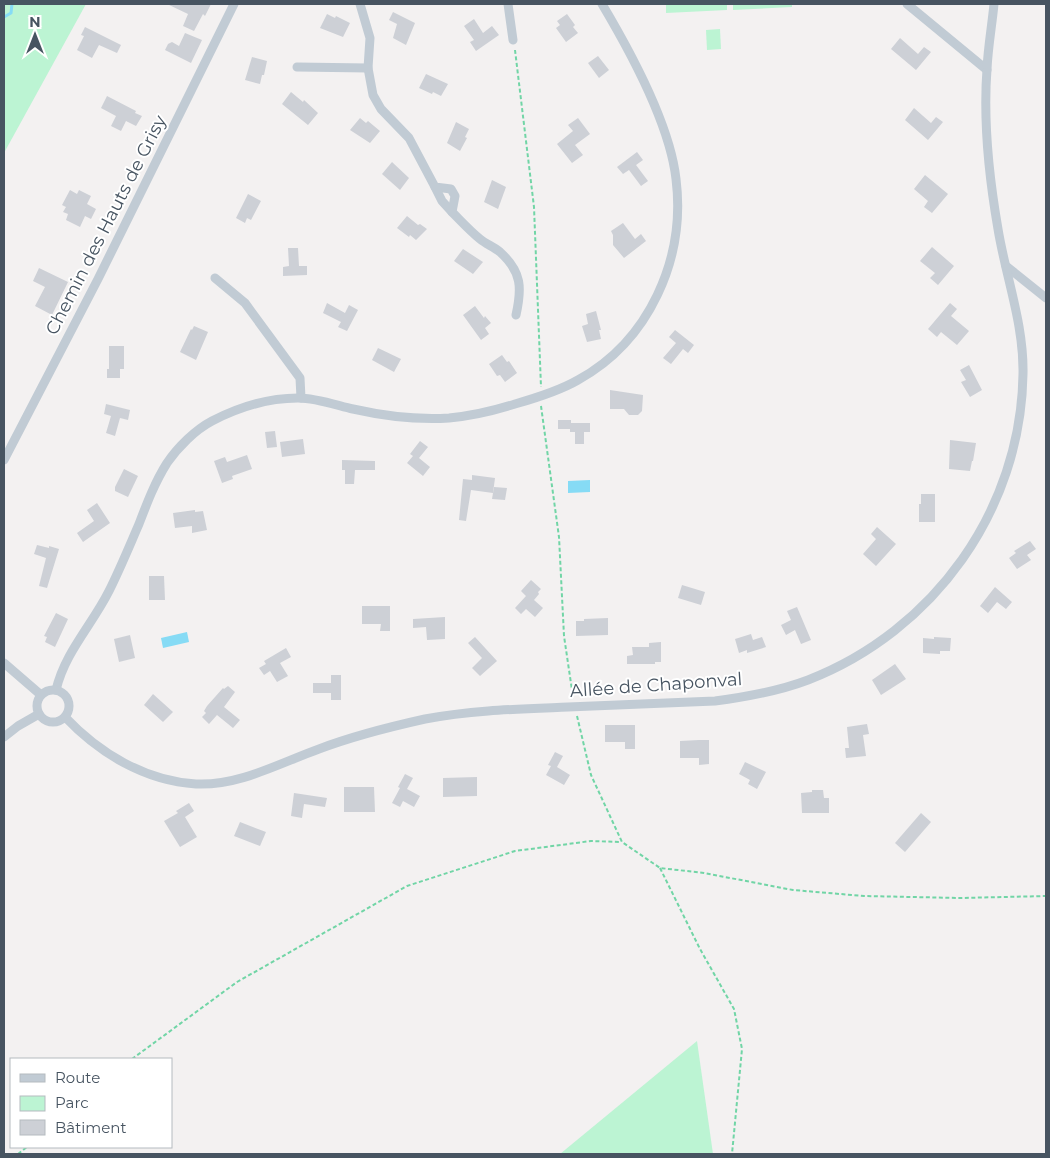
<svg xmlns="http://www.w3.org/2000/svg" width="1050" height="1158" font-family="Montserrat,sans-serif">
<rect width="100%" height="100%" fill="#f3f1f1"/>
<g fill="#bcf4d3">
<path d="M4 4H86L4 153Z"/>
<path d="M666 4H727V10L666 13Z"/>
<path d="M733 4H792V7L733 10Z"/>
<path d="M720 29 721 49 707 50 706 30Z"/>
<path d="M697 1041 713 1154H560Z"/>
</g>
<g fill="#86dbf5">
<path d="M590 480V492L568 493V481Z"/>
<path d="M187 632 189 642 163 648 161 638Z"/>
</g>
<g fill="none" stroke-linecap="round" stroke-linejoin="round">
<path stroke="#86dbf5" stroke-width="3" d="M4 17 11 13 12 4"/>
</g>
<g fill="#cdd0d6">
<path d="M167 4H211L205 16 203 14 194 31 183 26 188 14Z"/>
<path d="M393 12 415 23 406 45 393 38 397 24 389 20Z"/>
<path d="M327 14 335 18 336 16 350 23 343 37 320 28Z"/>
<path d="M567 14 575 25 573 27 578 33 566 42 556 28 560 25 557 21Z"/>
<path d="M474 19 483 33 492 26 499 35 476 51 470 42 474 40 464 26Z"/>
<path d="M85 27 121 45 117 53 99 45 92 58 77 50 84 36 81 35Z"/>
<path d="M185 33 202 40 191 63 165 50 168 44 172 42 179 46Z"/>
<path d="M900 38 918 54 924 47 931 52 916 70 891 49Z"/>
<path d="M598 56 609 70 599 78 588 63Z"/>
<path d="M252 57 267 61 264 75H262L260 84 245 80Z"/>
<path d="M426 74 448 84 441 96 433 92 432 94 419 88Z"/>
<path d="M291 92 303 102 304 100 318 113 308 125 282 104Z"/>
<path d="M107 96 136 111 135 113 142 116 136 126 126 121 121 131 111 126 116 116 101 108Z"/>
<path d="M914 108 931 123 936 117 943 122 928 140 905 120Z"/>
<path d="M360 118 366 123 368 121 380 131 370 143 350 130Z"/>
<path d="M578 118 590 134 575 145 583 155 572 163 557 144 573 131 568 125Z"/>
<path d="M456 122 469 129 465 137 467 138 460 151 447 143Z"/>
<path d="M637 152 643 160 636 165 648 181 641 186 629 170 623 174 617 167Z"/>
<path d="M392 162 409 178 400 190 382 174Z"/>
<path d="M925 175 948 194 932 213 924 207 928 201 914 189Z"/>
<path d="M492 180 506 187 498 209 484 202Z"/>
<path d="M70 190 77 194 79 190 91 196 87 204 96 209 91 219 85 216 80 227 66 220 68 214 63 212 66 207 62 205Z"/>
<path d="M248 194 261 201 251 220 247 218 245 223 236 218Z"/>
<path d="M407 216 418 225 420 224 427 229 416 240 410 235 409 237 397 228Z"/>
<path d="M623 223 635 239 641 234 646 241 624 258 613 245V235L611 231Z"/>
<path d="M932 247 954 266 938 285 930 278 935 273 920 261Z"/>
<path d="M288 248H298L299 266H307V275L283 276V267L289 266Z"/>
<path d="M463 249 483 262 473 274 454 261Z"/>
<path d="M39 268 68 282 52 315 35 306 45 287 33 281Z"/>
<path d="M327 303 345 313 349 305 358 310 347 331 338 327 341 322 323 313Z"/>
<path d="M950 303 957 309 951 316 969 331 957 345 941 332 937 337 928 329Z"/>
<path d="M475 306 484 318 485 316 491 323 485 328 489 334 481 340 463 315Z"/>
<path d="M596 311 601 330H599L601 339 587 342 582 326 588 324 586 314Z"/>
<path d="M194 326 208 332 196 360 180 352 191 329 192 330Z"/>
<path d="M675 330 694 345 688 353 683 349 671 364 663 358 676 343 669 337Z"/>
<path d="M109 346H124V369H120V378H107V369H109Z"/>
<path d="M378 348 401 359 394 372 372 360Z"/>
<path d="M502 355 507 362 509 361 517 373 505 382 500 375 497 376 489 364Z"/>
<path d="M969 365 982 390 970 397 961 382 966 380 960 370Z"/>
<path d="M610 390 643 395 642 411 638 415H629L624 409H610Z"/>
<path d="M106 404 130 410 128 420 120 418 115 436 106 433 111 416 104 414Z"/>
<path d="M558 420H571V423H590V432H584V444H575V432H570V429H558Z"/>
<path d="M275 431 277 447 267 448 265 432Z"/>
<path d="M303 439 305 454 282 457 280 442Z"/>
<path d="M950 440 976 443 973 461H972L970 471 949 469Z"/>
<path d="M420 441 428 447 419 458 430 467 423 476 407 463 413 456 410 454Z"/>
<path d="M247 455 252 469 232 476 233 479 222 483 214 461 225 457 227 462Z"/>
<path d="M342 460 375 461V470H355L354 484H345V470H342Z"/>
<path d="M124 469 138 476 128 497 115 491V487Z"/>
<path d="M472 475 495 478 493 493 471 490 466 521 459 520 463 479 472 480Z"/>
<path d="M494 487 507 488 505 500 492 499Z"/>
<path d="M921 494H935V522H919V504H921Z"/>
<path d="M97 503 110 523 83 542 77 533 94 521 87 510Z"/>
<path d="M195 510V512L203 511 207 530 192 533V526L175 528 173 513Z"/>
<path d="M877 527 896 544 876 566 863 554 876 539 871 534Z"/>
<path d="M1030 541 1036 549 1027 555 1031 560 1017 569 1009 558 1016 553 1014 551Z"/>
<path d="M37 545 49 548V546L59 549 47 588 39 586 46 558 34 554Z"/>
<path d="M149 576H164L165 600H149Z"/>
<path d="M531 580 541 589 538 592 539 594 534 600 543 608 535 617 526 609 521 614 515 608 526 596 521 591Z"/>
<path d="M682 585 705 592 701 605 678 598Z"/>
<path d="M995 587 1012 602 1006 609 997 602 988 613 980 606Z"/>
<path d="M362 606H390V631H380L381 624H362Z"/>
<path d="M797 607 811 640 801 644 795 630 786 635 781 625 791 620 787 611Z"/>
<path d="M56 613 68 619 55 647 45 642 47 637 44 636Z"/>
<path d="M445 617V639L427 640 426 627 413 628V619Z"/>
<path d="M608 618V635L576 636V621H584V619Z"/>
<path d="M751 634 753 640 762 637 766 647 747 653V650L739 653 735 639Z"/>
<path d="M130 635 135 658 119 662 114 639Z"/>
<path d="M475 637 497 661 480 676 472 668 482 658 468 643Z"/>
<path d="M934 637 951 638 950 651H940V654L923 653V638L934 639Z"/>
<path d="M661 642V662H655V664H627V656L633 655 632 647H649V643Z"/>
<path d="M286 648 291 657 280 663 288 676 277 682 270 671 264 675 259 668 266 664 264 661Z"/>
<path d="M895 664 906 679 881 695 872 680Z"/>
<path d="M331 675H341V700H331V693H313V683H331Z"/>
<path d="M228 686 235 692 224 707 240 720 233 728 217 715 209 724 202 717 206 713 204 711 207 706 223 688 224 689Z"/>
<path d="M153 694 173 712 163 722 144 705Z"/>
<path d="M867 724 869 734 863 735 866 756 846 758 845 748H849L847 727Z"/>
<path d="M605 725H635V749H625V742H605Z"/>
<path d="M699 740H709V764L699 765V758H680V741Z"/>
<path d="M555 752 563 756 557 767 570 775 564 785 546 775 551 766 548 765Z"/>
<path d="M745 762 766 772 757 789 748 784 750 780 739 774Z"/>
<path d="M405 774 413 778 407 789 420 796 414 807 403 801 400 807 392 803 400 788 398 787Z"/>
<path d="M477 777V796L443 797V778Z"/>
<path d="M344 787H374L375 812H344Z"/>
<path d="M812 790H823L824 798H829V813H802L801 793 812 792Z"/>
<path d="M294 793 327 798 325 807 304 804 302 818 291 816Z"/>
<path d="M189 803 194 811 185 817 197 837 180 847 164 821 178 813 176 811Z"/>
<path d="M921 813 931 822 905 852 895 843Z"/>
<path d="M240 822 266 832 260 846 234 836Z"/>
</g>
<g fill="none" stroke-linecap="round" stroke-linejoin="round">
<g stroke="#71d5a6" stroke-width="2" stroke-dasharray="4 2.5" stroke-linecap="butt">
<path d="M515 50 534 207 541 387"/>
<path d="M541 406 559 537 564 636 573 697"/>
<path d="M577 716 591 775 622 842 660 868 704 873 793 890 864 896 960 898 1046 896"/>
<path d="M660 868 700 949 734 1009 742 1049 732 1154"/>
<path d="M132 1059 237 982 407 886 515 851 591 841 620 842"/>
<path d="M18 1154 27 1147"/>
</g>
<g stroke="#c1cbd4" stroke-width="9">
<path d="M360 4 370 38 368 68 373 95 381 109 409 138 435 187 451 189 455 196 452 212C461 221 470 231 480 239 486 244 494 247 500 252 522 272 522 288 516 315"/>
<path d="M508 4 513 40"/>
<path d="M907 4 987 70"/>
<path d="M297 67 368 68"/>
<path d="M435 187 442 201 452 212"/>
<path d="M1006 266 1046 298"/>
<path d="M215 278 245 303 300 378 301 398"/>
<path d="M4 460 98 279 234 4"/>
<path d="M4 663 41 695"/>
<path d="M56 690C65 652 92 625 109 591 120 569 129 547 139 524 147 503 155 482 167 463 178 447 195 430 212 421 239 407 267 398 298 398 316 398 336 405 353 409 384 416 417 420 449 418 471 416 493 411 515 404 536 398 559 391 578 380 649 341 686 259 676 179 670 125 630 51 602 4"/>
<circle cx="53" cy="706" r="16"/>
<path d="M65 717C99 753 145 781 196 784 239 786 280 763 319 749 353 736 389 727 425 719 472 710 520 709 568 707 617 705 666 703 715 701 746 697 779 691 808 680 934 631 1021 510 1023 374 1024 324 1006 278 998 229 989 177 983 122 987 69 988 47 992 25 994 4"/>
<path d="M4 737 18 726 39 714"/>
</g>
</g>
<g text-anchor="middle" stroke-width="4" stroke-linejoin="round" paint-order="stroke">
<g font-size="18" fill="#475461" stroke="#fff">
<text transform="translate(106 225) rotate(-63)" y="6">Chemin des Hauts de Grisy</text>
<text transform="translate(656 685) rotate(-4)" y="6">Allée de Chaponval</text>
</g>
</g>
<rect width="1050" height="1158" fill="none" stroke="#475461" stroke-width="10"/>
<rect x="10" y="1058" width="162" height="90" fill="#ffffff" stroke="#b5bbc0"/>
<rect x="20" y="1074" width="25" height="8" fill="#c1cbd4" stroke="#b5bbc0"/>
<text x="55" y="1083" font-size="15" fill="#475461">Route</text>
<rect x="20" y="1096" width="25" height="15" fill="#bcf4d3" stroke="#b5bbc0"/>
<text x="55" y="1108" font-size="15" fill="#475461">Parc</text>
<rect x="20" y="1120" width="25" height="15" fill="#cdd0d6" stroke="#b5bbc0"/>
<text x="55" y="1133" font-size="15" fill="#475461">Bâtiment</text>
<g transform="translate(35 35)" stroke="#ffffff" stroke-width="4" paint-order="stroke">
<path d="M0-4L9 19L0 12L-9 19Z" fill="#475461"/>
<text y="-8" font-size="14" font-weight="bold" text-anchor="middle" fill="#475461">N</text>
</g>
</svg>
